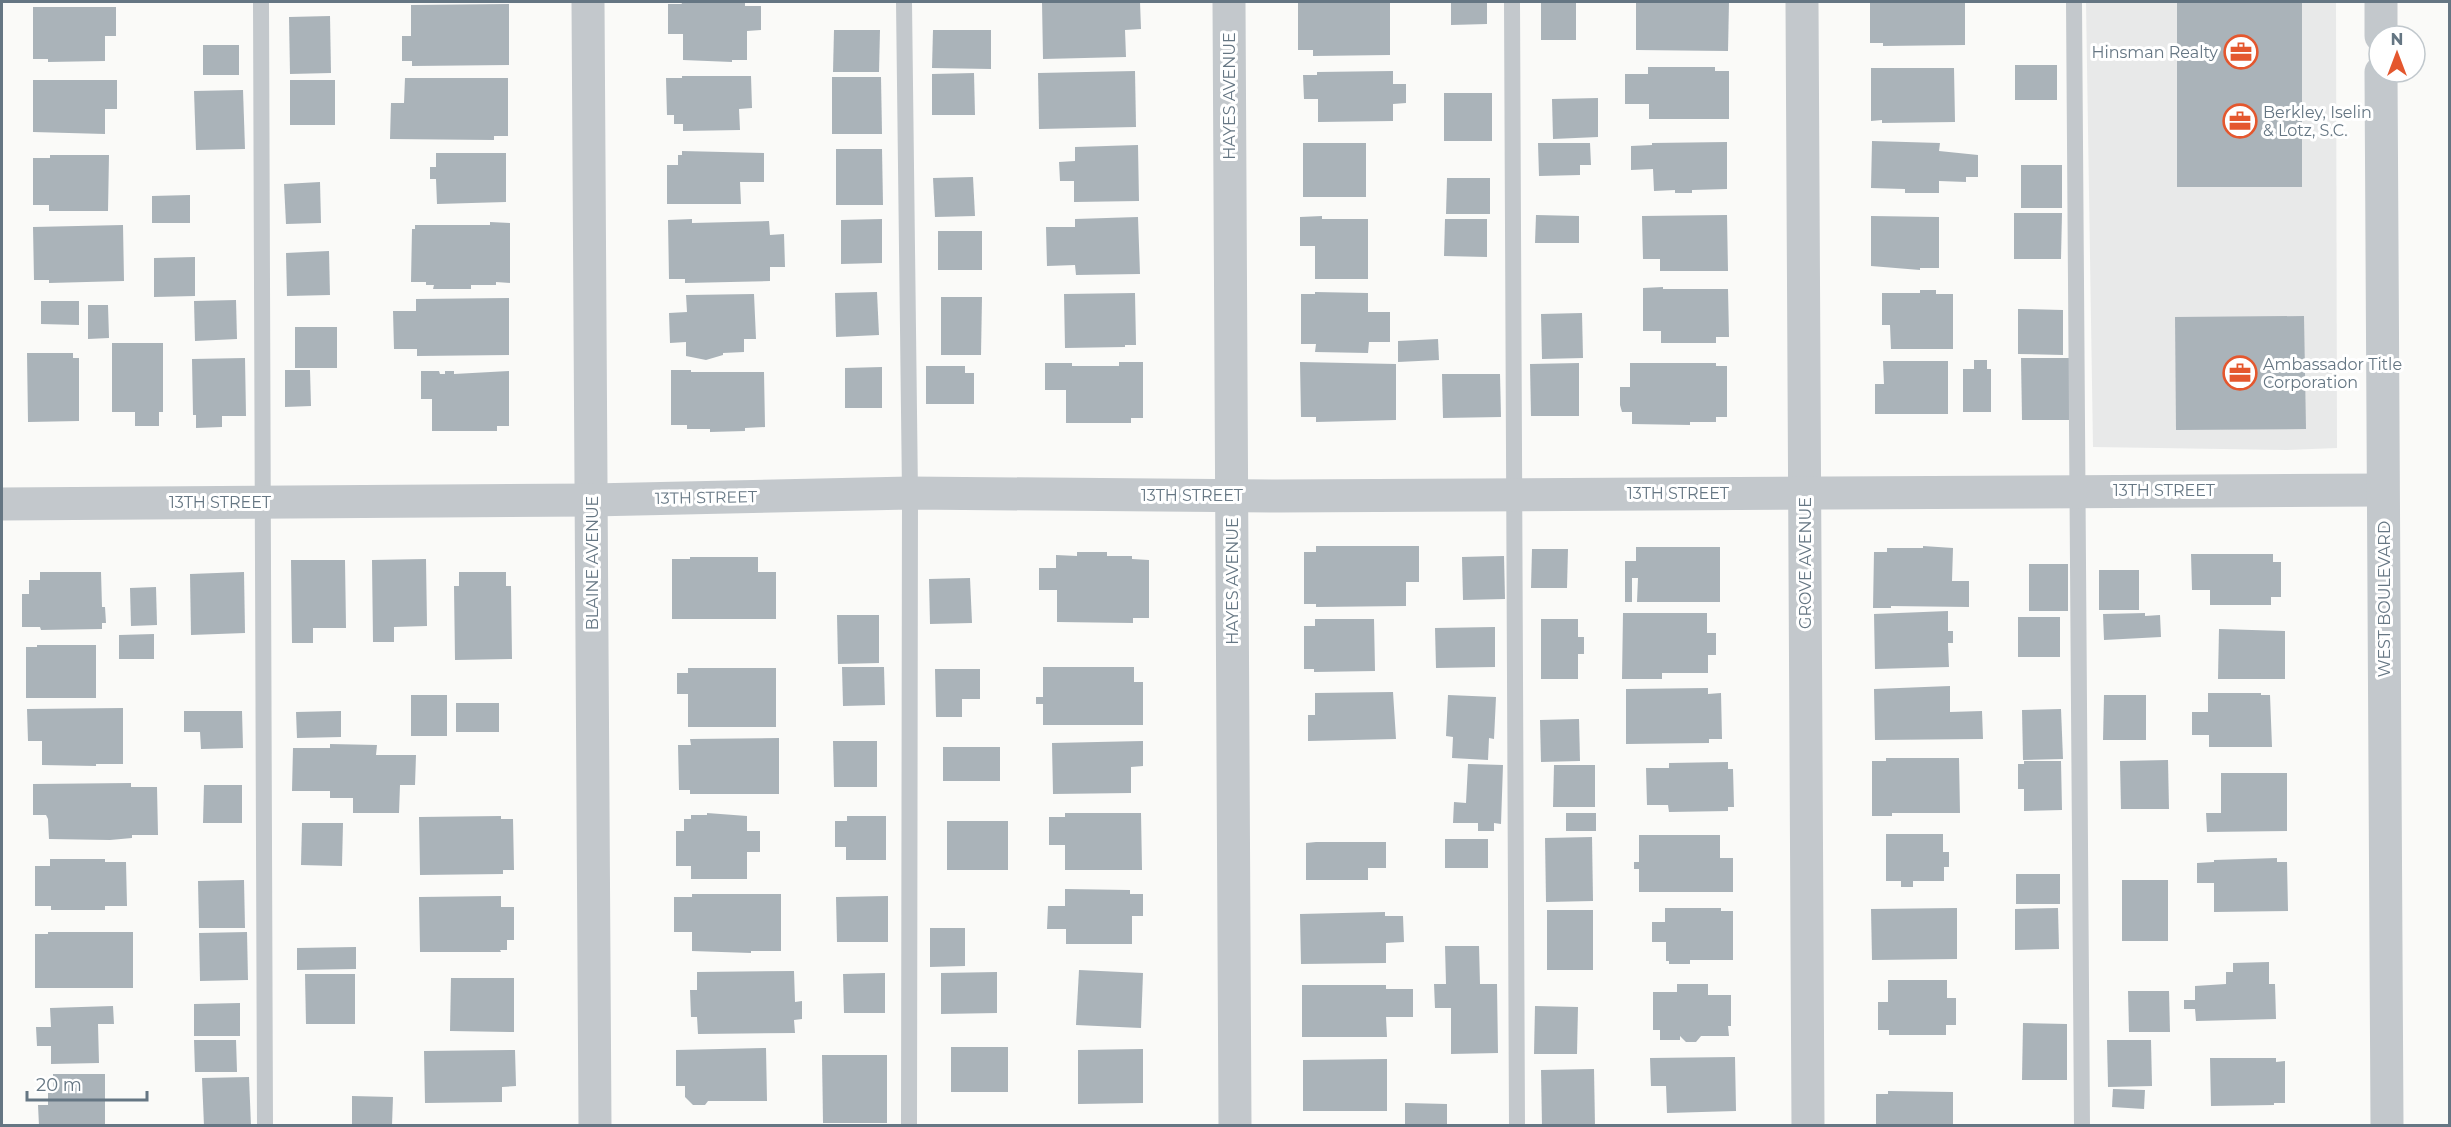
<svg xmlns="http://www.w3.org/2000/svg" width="2451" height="1127" font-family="Montserrat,sans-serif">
<rect width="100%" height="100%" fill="#fafaf8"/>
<path fill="#e8e9e9" d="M2086 2H2336L2337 448 2287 450 2093 447Z"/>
<g fill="#aab3b9">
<path d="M681 2H745V6H761V30L747 31V60H732V62L683 60V34H668V4H682Z"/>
<path d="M1042 2H1140L1141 29 1125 30 1126 57 1043 59Z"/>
<path d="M1298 2H1390V55L1313 56V50H1298Z"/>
<path d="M1451 2H1487V24L1451 25Z"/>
<rect x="1541" y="2" width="35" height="38"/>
<path d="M1636 2H1729L1728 51 1636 50Z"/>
<path d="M1870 2H1965V45L1883 46V43H1870Z"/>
<rect x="2177" y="2" width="125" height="185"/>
<path d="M509 4V65L412 66V61H402V36H411V5Z"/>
<path d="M33 7H116V36H105V61L48 62V59H33Z"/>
<path d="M330 16 331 73 290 74 289 17Z"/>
<path d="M834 30H880L879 72H833Z"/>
<path d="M933 30H991V69L932 68Z"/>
<rect x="203" y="45" width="36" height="30"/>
<rect x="2015" y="65" width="42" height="35"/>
<path d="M1648 67H1715V71H1729V119H1649V104H1625V74H1648Z"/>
<path d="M1871 68H1954L1955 122 1882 123V120L1871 121Z"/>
<path d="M1135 71 1136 127 1039 129 1038 73Z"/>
<path d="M1393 71V84H1406V103L1393 104V121L1318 122V99H1304L1303 75H1317V72Z"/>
<path d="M974 73 975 115H932V74Z"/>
<path d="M682 76H751L752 108 739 109 740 130 683 131V124H674V115H667L666 78H682Z"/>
<path d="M832 77H881L882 134H832Z"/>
<path d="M405 78H508V136H494V140L390 139 391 103H404Z"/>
<path d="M33 80H117V109H105V134L33 132Z"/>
<rect x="290" y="80" width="45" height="45"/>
<path d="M243 90 245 149 196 150 194 91Z"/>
<rect x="1444" y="93" width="48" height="48"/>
<path d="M1598 98V137L1553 139 1552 99Z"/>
<path d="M1872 141 1940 143 1939 151 1978 155V177H1966V182L1939 181V193H1905V189L1871 188Z"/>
<path d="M1727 142V189L1692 190V193H1675V190L1654 191 1653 169 1631 170V146L1652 145V143Z"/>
<rect x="1303" y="143" width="63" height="54"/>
<path d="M1538 143H1590L1591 165H1580V175L1539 176Z"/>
<path d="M1138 145 1139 201 1074 202V181H1060L1059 162 1075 161V147Z"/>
<path d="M836 149H882L883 205H836Z"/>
<path d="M682 151 764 153V182H740L741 204H667V165H678V155H682Z"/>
<path d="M436 153H506V202L437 204 436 179H430V167H436Z"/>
<path d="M50 155H109L108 211H49V205H33V158H50Z"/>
<rect x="2021" y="165" width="41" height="43"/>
<path d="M973 177 975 216 935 217 933 178Z"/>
<path d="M1447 178H1490V214H1446Z"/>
<path d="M320 182 321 223 286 224 284 184Z"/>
<path d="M190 195V223H152V196Z"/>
<path d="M2014 213H2062L2061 259H2014Z"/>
<path d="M1536 215 1579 216V243H1535Z"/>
<path d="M1727 215 1728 271H1660V259H1643L1642 216Z"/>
<path d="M1322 216V219H1368V279H1315V246H1300V217Z"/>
<path d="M1871 216 1939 217V268H1920V270L1871 266Z"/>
<path d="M1138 217 1140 274 1076 275 1075 265 1047 266 1046 227H1075V219Z"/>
<path d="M692 219V223L769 221 770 235 784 234 785 267H770V281L685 283V279H669L668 220Z"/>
<path d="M882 219V263L841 264V220Z"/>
<path d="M1445 219H1487V257L1444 256Z"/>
<path d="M490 222 510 223V283L496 282V285H471V289H433L434 285H426V282H411L412 229H415V225H490Z"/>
<path d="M123 225 124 281 49 283V280H34L33 227Z"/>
<rect x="938" y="231" width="44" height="39"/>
<path d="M329 251 330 295 287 296 286 253Z"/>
<path d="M195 257V296L154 297V258Z"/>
<path d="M1663 287V289H1728L1729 337H1716V343H1661V331H1643V288Z"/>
<path d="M1920 290H1936V294H1953V349H1891L1890 325H1882V293H1920Z"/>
<path d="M877 292 879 335 836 337 835 293Z"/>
<path d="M1315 292 1368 293V312H1390V342H1369L1368 353 1315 352 1316 344H1301V294H1315Z"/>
<path d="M1135 293 1136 345H1125V347L1065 348 1064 294Z"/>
<path d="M754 294 756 339H744V352L723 353V355L706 360 686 356V342L670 343 669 313 687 312 686 295Z"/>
<path d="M941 297H982L981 355H941Z"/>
<path d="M509 298V355L417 356V349H394L393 311H416V299Z"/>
<path d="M236 300 237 339 195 341 194 301Z"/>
<path d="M41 301H79V325L41 324Z"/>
<path d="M88 305H108L109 338 88 339Z"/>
<path d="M2018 309 2063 310V355L2018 354Z"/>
<path d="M1582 313 1583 358 1542 359 1541 314Z"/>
<path d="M2304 316 2306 429 2176 430 2175 317Z"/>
<rect x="295" y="327" width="42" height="41"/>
<path d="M1438 339 1439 360 1398 362V341Z"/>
<path d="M112 343H163V412H159V426H135V412H112Z"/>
<path d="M27 353H73V358H79V421L28 422Z"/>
<path d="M245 358 246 416H222V427L196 428V415H193L192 359Z"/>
<path d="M2021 358H2071V420H2022Z"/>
<path d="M1974 360H1987V369H1991V412H1963V369H1974Z"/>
<path d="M1883 361H1948V414H1875V384H1884Z"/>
<path d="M1119 362H1143V418H1131V423H1066V390H1045V363H1072V366H1119Z"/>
<path d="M1300 362 1396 364V420L1316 422V417H1301Z"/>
<path d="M1579 363V416H1531L1530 364Z"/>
<path d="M1630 363H1716V366H1727V417H1716V422H1690V425L1632 424V412H1622L1620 405V387H1630Z"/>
<path d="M926 366H965V373H974V404H926Z"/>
<path d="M882 367V408H845V368Z"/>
<path d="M285 370H310L311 406 285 407Z"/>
<path d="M671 370H691V372H764L765 427 745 428V431L710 432V429H687V425H671Z"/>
<path d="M421 371H439L440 374H445V371H454V374L509 371V426H497V431H432V399H421Z"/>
<path d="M1442 374H1500L1501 417 1443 418Z"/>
<path d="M1316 546H1419V582H1406V606L1316 607V604H1304V552H1316Z"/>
<path d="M1923 546 1953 548 1952 581H1969V607L1891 606V608H1873L1874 552H1887V548H1923Z"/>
<path d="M1636 547H1720V602H1637L1638 578H1632V602H1625V561H1636Z"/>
<path d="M1532 549H1568L1567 588H1531Z"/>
<path d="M1077 552H1107V556H1132V559L1149 560V618H1133V623L1057 622V590H1039V568H1056V555L1077 556Z"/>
<path d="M2191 554H2273V562H2281V597H2271V605H2210V590H2192Z"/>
<path d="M1504 556 1505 599 1463 600 1462 557Z"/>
<path d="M690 557H758V572H776V619H672V559H690Z"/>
<path d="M426 559 427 626 394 627V642H373L372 560Z"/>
<path d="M291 560H345L346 628H313V643H292Z"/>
<rect x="2029" y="564" width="39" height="47"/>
<rect x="2099" y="570" width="40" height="40"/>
<path d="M40 572H101L102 607H105L106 623H102V629L41 630 40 627H22V594H29V580H40Z"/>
<path d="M244 572 245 633 191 635 190 574Z"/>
<path d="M459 572H506V586H511L512 659 455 660 454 586H459Z"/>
<path d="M970 578 972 623 930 624 929 579Z"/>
<path d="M156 587 157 625 131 626 130 588Z"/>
<path d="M1948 611V631H1953V643H1948L1949 667 1875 669 1874 614Z"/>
<path d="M1623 613H1707V633H1716V655H1708V673H1662V679H1622Z"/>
<path d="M2145 613V616L2160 615 2161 637 2104 640 2103 614Z"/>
<path d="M837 615H879V663L838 664Z"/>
<rect x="2018" y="617" width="42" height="40"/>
<path d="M1315 619H1374L1375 671 1314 672V669H1304V626H1315Z"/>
<path d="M1541 619H1578V637H1584V654H1578V679H1541Z"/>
<path d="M1495 627V667L1436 668 1435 628Z"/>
<path d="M2219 629 2285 631V679H2218Z"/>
<path d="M154 634V659H119V635Z"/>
<path d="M37 645H96V698H26V647H37Z"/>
<path d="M842 667H884L885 705 843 706Z"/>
<path d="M1043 667H1134V682H1143V725H1043V704H1036V697H1043Z"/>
<path d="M688 668H776V727H688V694H677V673H688Z"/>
<path d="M935 669H980V699H962V717H936Z"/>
<path d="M1950 686V712L1982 711 1983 739 1875 740 1874 689Z"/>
<path d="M1708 688V694L1721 693 1722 739H1709V743L1626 744V689Z"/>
<path d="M1393 692 1396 739 1308 741V715H1315V693Z"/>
<path d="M2208 693H2261V695H2270L2272 747H2209V735H2192V712H2208Z"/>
<rect x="411" y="695" width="36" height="41"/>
<path d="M1448 695 1496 697 1494 739 1489 738 1488 760 1452 758 1453 737 1446 736Z"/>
<path d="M2104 695H2146V740H2103Z"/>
<rect x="456" y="703" width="43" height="29"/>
<path d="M123 708V764H96V766L42 765V741H28L27 709Z"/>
<path d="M2061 709 2063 759 2023 760 2022 710Z"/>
<path d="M184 711H242L243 748 201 749 200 732H184Z"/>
<path d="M341 711V737L297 738 296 712Z"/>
<path d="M1579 719 1580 761 1541 762 1540 720Z"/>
<path d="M779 738V794H690V790H679L678 745H691L690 739Z"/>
<path d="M833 741H877V787H834Z"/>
<path d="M1143 741V766L1131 767V793L1053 794 1052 743Z"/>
<path d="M330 744 377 745 376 755H416L415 785H400L399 813H353V798H330V791H292L293 748H330Z"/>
<rect x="943" y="747" width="57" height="34"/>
<path d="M1886 758H1959L1960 813H1892V816H1872V761H1886Z"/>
<path d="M2168 760 2169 809H2121L2120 761Z"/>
<path d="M2024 761H2061L2062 810 2024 811V789H2018V764H2024Z"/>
<path d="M1728 762V769H1733L1734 807H1728V811L1669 812 1668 805H1647L1646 768H1669V763Z"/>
<path d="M1468 764 1503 765 1501 824 1494 823V831H1478V823H1453L1454 802 1466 803Z"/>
<path d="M1554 765H1595V807H1553Z"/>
<path d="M2221 773H2287V831L2207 832 2206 813H2221Z"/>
<path d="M131 783V787H157L158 835H132V838L110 840 49 839 48 819 46 815H33V784Z"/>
<path d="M204 785H242V823H203Z"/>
<path d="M707 813 747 816V831H760V852H747V879H691V866H676V831H684V819H691V815H707Z"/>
<path d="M1065 813H1141L1142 870H1065V845H1049V817H1065Z"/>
<rect x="1566" y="813" width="30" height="18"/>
<path d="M501 816V819H513L514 870H503V874L420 875 419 817Z"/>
<path d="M847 816H886V860H846V847H835V821H847Z"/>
<rect x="947" y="821" width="61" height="49"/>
<path d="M302 823H343L342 866 301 865Z"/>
<path d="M1886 834H1943V852H1949V867H1944V881H1913V887H1901V881H1886Z"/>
<path d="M1639 835H1720V858H1733V892H1639V869H1634V862H1639Z"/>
<path d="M1592 837 1593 901 1546 902 1545 838Z"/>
<rect x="1445" y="839" width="43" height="29"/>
<path d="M1316 842H1386V868H1368V880H1306V843Z"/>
<path d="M2277 858V862H2287L2288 911 2214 912V883H2197V863L2214 862V860Z"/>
<path d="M50 859H105V862H126L127 906H105V910H51V906H35V866H50Z"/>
<rect x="2016" y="874" width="44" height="30"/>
<path d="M244 880 245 928H199L198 881Z"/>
<rect x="2122" y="880" width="46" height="61"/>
<path d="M1065 889 1130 890V894H1143V916H1132V944H1066V929H1047L1048 906H1065Z"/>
<path d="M692 894H781V951H751V953L692 951V932H674V897H692Z"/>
<path d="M501 896V907H514V940H507V950H500L501 952H420L419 897Z"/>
<path d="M888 896V942H837L836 897Z"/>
<path d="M1665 908H1721V911H1733V960H1690V964H1669V961H1666V942H1652V922H1665Z"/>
<path d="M1957 908V959L1872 960 1871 909Z"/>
<path d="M2058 908 2059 949 2015 950V909Z"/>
<rect x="1547" y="910" width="46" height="60"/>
<path d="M1385 912V916H1403L1404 942 1386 943V963L1301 964 1300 914Z"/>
<path d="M930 928H965V966L930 967Z"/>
<path d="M48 932H133V988H35V934H48Z"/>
<path d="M247 932 248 980 200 981 199 933Z"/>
<path d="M1445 946H1479L1480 984H1497L1498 1053 1451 1054V1008H1435L1434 984H1446Z"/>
<path d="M356 947V969L297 970V948Z"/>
<path d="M2269 962V984H2275L2276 1019 2196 1021 2195 1009H2184V1000H2195V986L2226 984V972H2233V963Z"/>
<path d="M1079 970 1143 973 1141 1028 1076 1025Z"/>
<path d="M794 971 795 1002 802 1001V1019L794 1020 795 1033 698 1034 697 1017H691L690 990H697V972Z"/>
<path d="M997 972V1013L941 1014V973Z"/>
<path d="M885 973V1013H844L843 974Z"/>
<path d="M305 974H355V1024H306Z"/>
<path d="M451 978H514V1032L450 1031Z"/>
<path d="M1888 980H1947V998H1956V1025H1946V1035H1889V1030H1878V1002H1888Z"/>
<path d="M1677 984H1708V995H1731V1026H1728L1729 1036H1701L1696 1042H1686L1680 1036V1040H1660V1030H1653V992H1677Z"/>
<path d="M1302 985H1386V989H1413V1017H1386L1387 1037H1302Z"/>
<path d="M2128 991H2169L2170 1032H2129Z"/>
<path d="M240 1003V1036H194V1004Z"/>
<path d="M113 1006 114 1024H98L99 1063 51 1064V1046H37L36 1027H51L50 1008Z"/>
<path d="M1535 1006 1578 1007 1577 1054H1534Z"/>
<path d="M2023 1023 2067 1024V1080H2022Z"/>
<path d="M194 1040H236L237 1072H195Z"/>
<path d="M2107 1040H2151L2152 1086 2108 1087Z"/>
<rect x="951" y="1047" width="57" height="45"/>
<path d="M766 1048 767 1101H708L705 1105H693L685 1097V1086H676V1050Z"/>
<path d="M1143 1049V1103L1078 1104V1050Z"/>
<path d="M515 1050 516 1086 502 1087V1102L425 1103 424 1051Z"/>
<path d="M822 1055H887V1123H823Z"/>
<path d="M1735 1057 1736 1111 1667 1113 1666 1086H1651L1650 1058Z"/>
<path d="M2210 1058H2276V1062L2285 1061V1103H2274V1105L2211 1106Z"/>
<path d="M1387 1059V1111H1303V1060Z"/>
<path d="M1594 1069 1595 1126H1542L1541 1070Z"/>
<path d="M53 1074H105V1126H39L38 1105H48V1093H53Z"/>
<path d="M249 1077 251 1126H204L202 1078Z"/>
<path d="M2113 1089 2145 1090 2144 1109 2112 1107Z"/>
<path d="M1888 1091 1953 1092V1126H1876V1094H1888Z"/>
<path d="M352 1096 393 1097 392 1125H352Z"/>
<path d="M1405 1103 1447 1104V1126H1405Z"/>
</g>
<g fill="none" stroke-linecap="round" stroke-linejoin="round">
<g stroke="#c3c8cc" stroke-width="16">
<path d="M261 2 265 1126"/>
<path d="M904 2 910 493 909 1126"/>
<path d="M1512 2 1517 1126"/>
<path d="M2074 2 2082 1126"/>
</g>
<g stroke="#c3c8cc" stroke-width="33">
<path d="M588 2 595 1126"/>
<path d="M1229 2 1235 1126"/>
<path d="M1802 2 1808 1126"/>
<path d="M2 504 592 500 910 493 1277 496 2382 490"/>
</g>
<g stroke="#c3c8cc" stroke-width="33">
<path d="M2381 2V36"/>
<path d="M2381 72 2387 1126"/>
</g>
</g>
<defs>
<g id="office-ring" transform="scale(1.725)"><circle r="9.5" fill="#fff" stroke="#e4572e" stroke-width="1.5"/><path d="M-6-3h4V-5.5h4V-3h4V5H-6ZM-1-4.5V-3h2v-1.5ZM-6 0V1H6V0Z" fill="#e4572e"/></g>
</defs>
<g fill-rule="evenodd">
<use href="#office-ring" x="2241" y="52"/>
<use href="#office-ring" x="2240" y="121"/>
<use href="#office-ring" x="2240" y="373"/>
</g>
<g text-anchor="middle" stroke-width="6" stroke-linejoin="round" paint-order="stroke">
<g font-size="16" fill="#657683" stroke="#fff" text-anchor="start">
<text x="2218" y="58" text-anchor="end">Hinsman Realty</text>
<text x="2263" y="118">Berkley, Iselin<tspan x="2263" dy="18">&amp; Lotz, S.C.</tspan></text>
<text x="2263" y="370">Ambassador Title<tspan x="2263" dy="18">Corporation</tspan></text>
</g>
<g font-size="16" fill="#657683" stroke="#fff">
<text transform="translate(1229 96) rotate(-90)" y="6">HAYES AVENUE</text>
<text x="2164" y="496">13TH STREET</text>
<text x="1678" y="499">13TH STREET</text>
<text x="1192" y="501">13TH STREET</text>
<text transform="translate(706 497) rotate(-1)" y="6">13TH STREET</text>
<text x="220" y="508">13TH STREET</text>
<text transform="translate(592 563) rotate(-90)" y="6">BLAINE AVENUE</text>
<text transform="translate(1805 563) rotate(-90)" y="6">GROVE AVENUE</text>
<text transform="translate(1232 581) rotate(-90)" y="6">HAYES AVENUE</text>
<text transform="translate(2384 599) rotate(-90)" y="6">WEST BOULEVARD</text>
</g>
</g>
<rect width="2451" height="1127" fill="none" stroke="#657683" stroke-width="6"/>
<g transform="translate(2397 54)"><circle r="28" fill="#ffffff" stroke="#c1c8cd" stroke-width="1.5"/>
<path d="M0-4.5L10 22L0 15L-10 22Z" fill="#e4572e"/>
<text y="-9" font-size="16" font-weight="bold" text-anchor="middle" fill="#657683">N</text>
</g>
<path d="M27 1091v9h120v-9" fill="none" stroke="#657683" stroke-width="3"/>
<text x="36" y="1091" font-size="18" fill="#657683" stroke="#ffffff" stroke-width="4.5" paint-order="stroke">20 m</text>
</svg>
